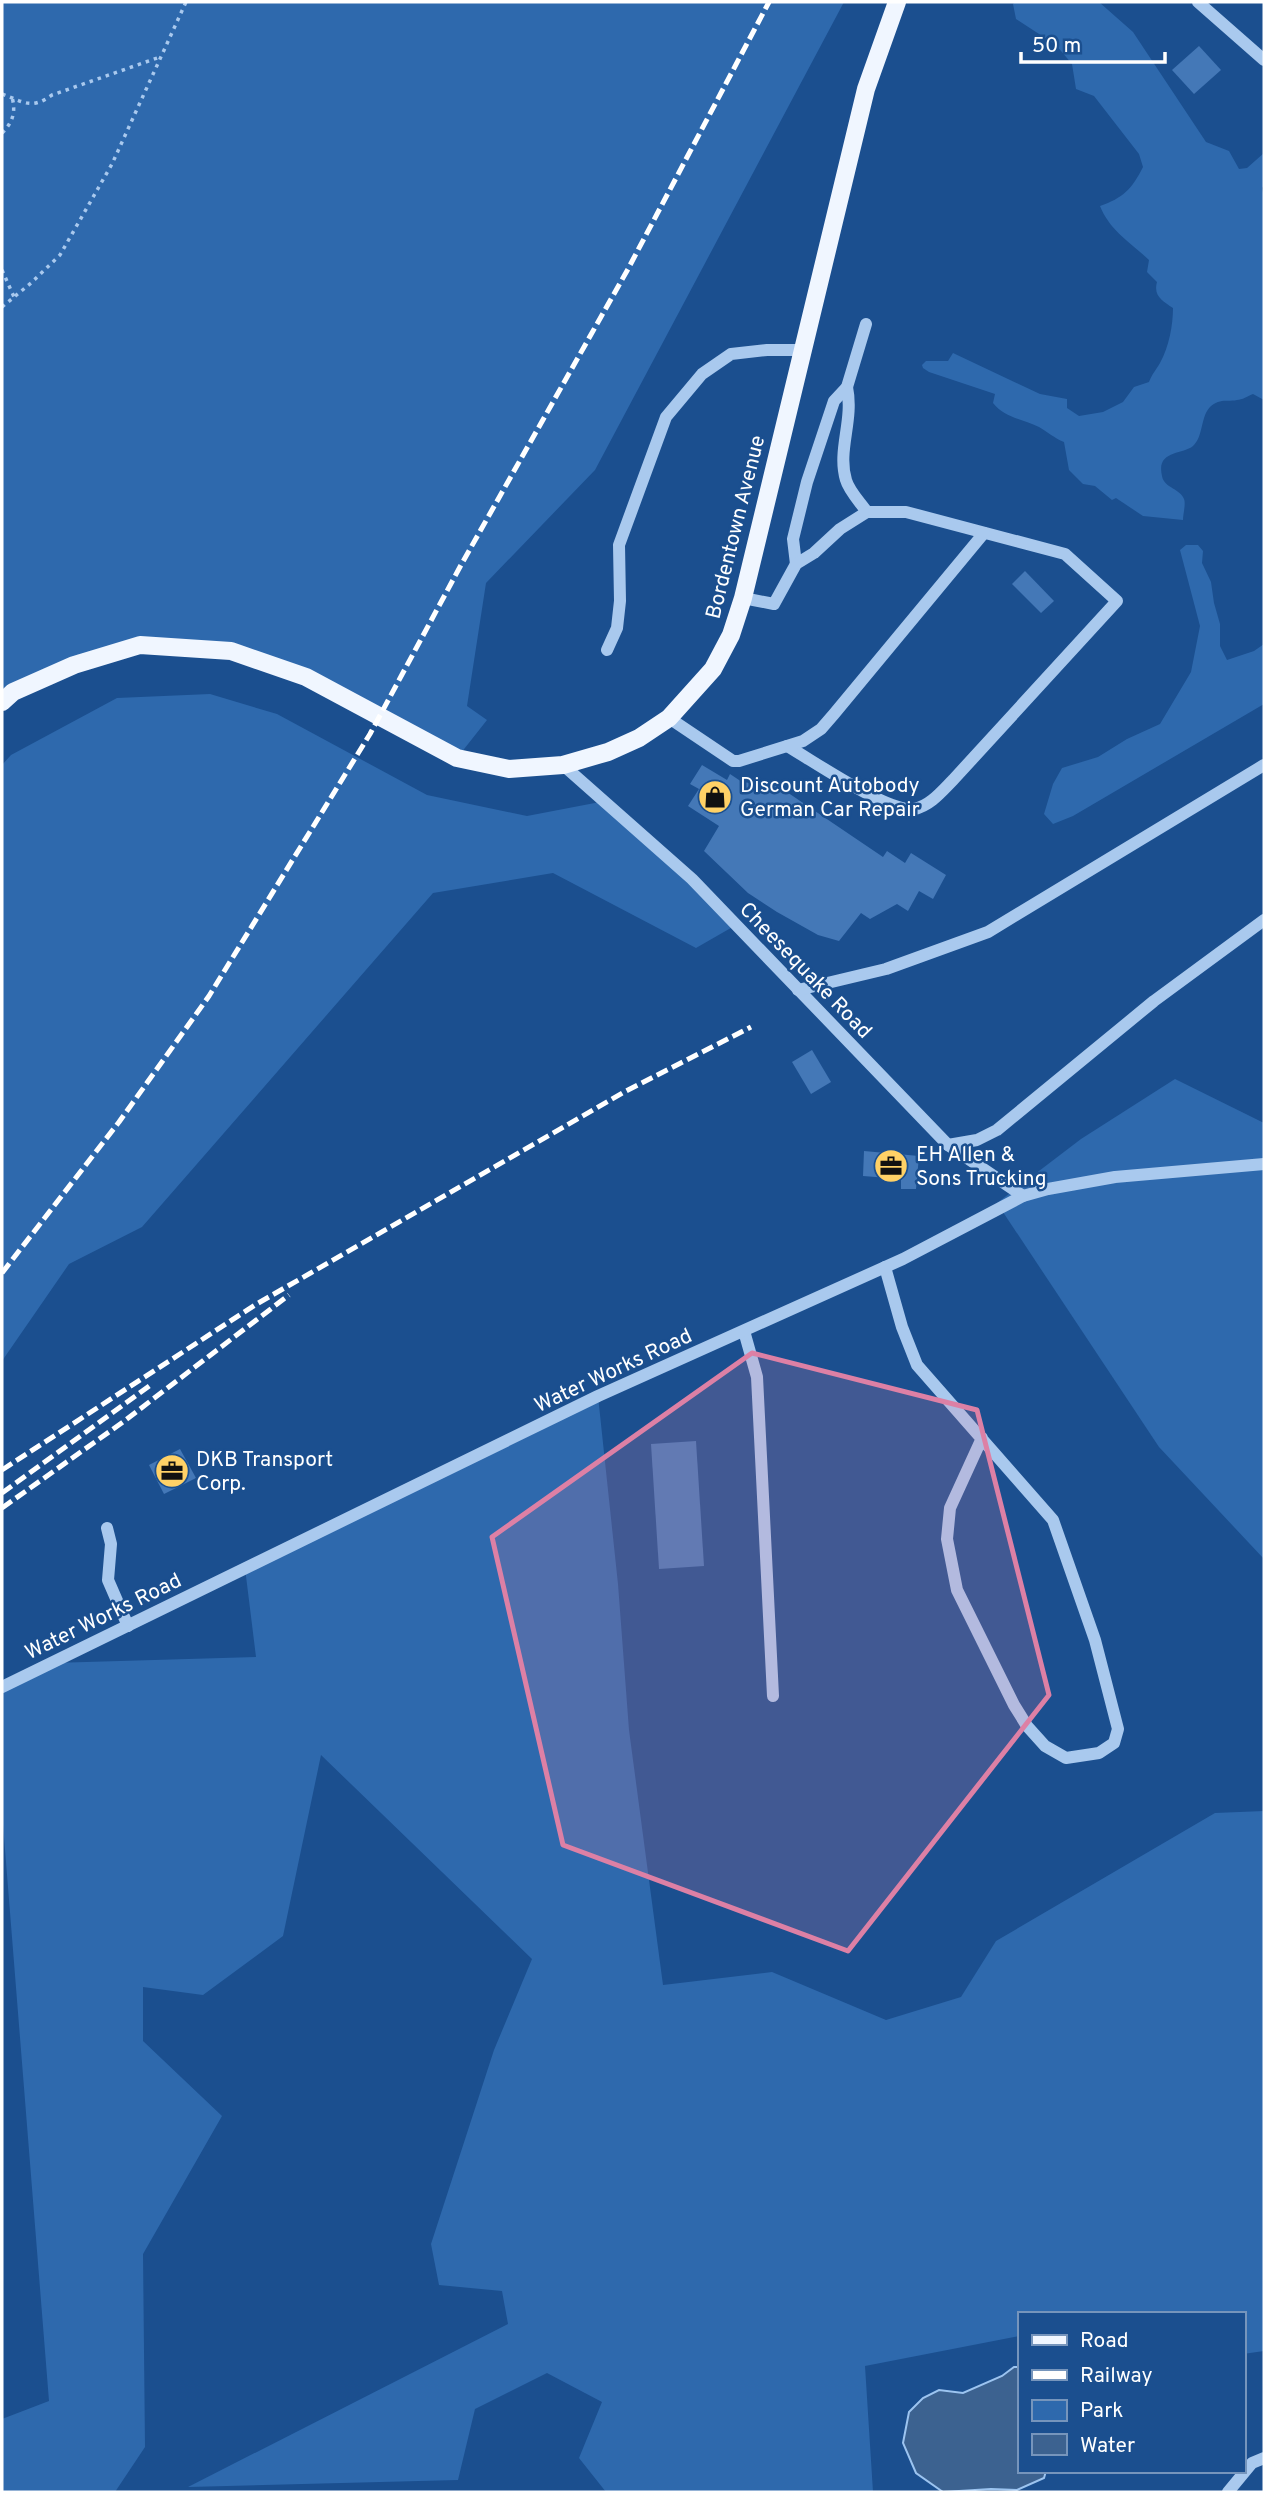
<svg xmlns="http://www.w3.org/2000/svg" width="1266" height="2494" font-family="Overpass,sans-serif">
<rect width="100%" height="100%" fill="#1b4f8f"/>
<g fill="#2e69ad">
<path d="M2 2H844L595 470 486 583 467 706 487 720 457 758 231 651 140 645 2 702Z"/>
<path d="M1015 2H1099L1133 32 1206 142 1229 151 1239 169 1247 168 1264 153V185L1262 188 1264 197V400L1253 394C1248 396 1242 400 1237 400 1227 402 1221 398 1211 406 1200 416 1204 436 1193 446 1182 455 1156 450 1162 476 1164 488 1181 489 1184 499 1186 504 1183 514 1183 520L1143 516 1116 498 1112 500 1095 486 1083 484 1069 470 1064 442C1054 438 1048 432 1039 427 1023 419 1005 418 993 403L995 394 929 372 923 368 922 365 926 361H948L953 353 1040 394 1067 399V408L1079 416 1103 412 1123 402 1134 387 1149 382C1152 374 1156 370 1160 363 1169 347 1173 325 1173 308 1163 301 1153 296 1157 282L1147 272 1149 260C1130 242 1110 231 1100 206 1123 198 1132 189 1143 167L1139 154 1094 96 1076 89 1072 64 1056 45 1016 19 1013 4Z"/>
<path d="M1186 545H1198L1203 551 1202 563 1211 582 1214 603 1220 624V646L1227 660 1254 651 1264 644V704L1073 816 1053 824 1044 814 1053 784 1062 768 1098 757 1127 739 1160 724 1191 672 1200 626 1180 550Z"/>
<path d="M210 694 277 714 427 795 527 816 600 802 736 925 696 948 553 873 433 893 142 1227 69 1264 2 1361V765L11 755 117 698Z"/>
<path d="M1175 1079 1264 1123V1559L1159 1447 997 1203 1081 1139Z"/>
<path d="M598 1396 618 1584 629 1730 663 1985 772 1972 886 2020 961 1997 996 1941 1215 1813 1264 1811V2351L1243 2354V2314H1019V2336L865 2366 873 2492H606L579 2458 602 2402 547 2373 475 2409 458 2480 188 2487 508 2324 502 2291 439 2285 431 2244 494 2050 532 1959 321 1755 283 1936 203 1995 143 1987V2041L222 2116 143 2254 145 2447 115 2492H2V2419L49 2401 2 1812V1687L52 1663 256 1657 245 1568Z"/>
</g>
<path fill="#3c6290" stroke="#9cc4f0" stroke-width="2" d="M1014 2367H1019V2471H1046L1044 2478 1017 2490 991 2489 943 2492 916 2473 903 2443 909 2412 923 2398 939 2390 963 2393 1002 2376Z"/>
<g fill="#4478b7">
<path d="M1199 46 1221 70 1194 94 1172 70Z"/>
<path d="M1025 571 1054 601 1041 613 1012 584Z"/>
<path d="M702 765 727 780 730 774 742 782 778 786 883 857 887 851 905 863 911 853 946 875 933 899 919 891 908 911 897 904 870 919 861 913 839 941 818 935 777 912 748 893 704 851 719 826 688 806 699 789 690 784Z"/>
<path d="M812 1050 831 1082 811 1094 792 1062Z"/>
<path d="M864 1151 919 1156 916 1189H901V1179L863 1176Z"/>
<path d="M696 1441 704 1566 659 1569 651 1444Z"/>
<path d="M180 1449 196 1478 164 1494 149 1465Z"/>
</g>
<g fill="none" stroke-linecap="round" stroke-linejoin="round">
<g stroke="#a9c9ee" stroke-width="3.5" stroke-dasharray="3.5 5" stroke-linecap="butt">
<path d="M2 94C24 102 31 110 52 95L160 57"/>
<path d="M2 133C13 122 16 112 12 97"/>
<path d="M2 270 14 297"/>
<path d="M2 307 31 283 60 255 112 164 186 2"/>
</g>
<g stroke="#a9c9ee" stroke-width="12">
<path d="M1198 2 1264 60"/>
<path d="M847 387C854 421 837 450 846 480 849 491 860 502 867 512"/>
<path d="M796 564 793 539 807 482 834 401 847 387 866 324"/>
<path d="M743 598 774 604 796 564 814 553 840 529 867 512H906L1065 554 1117 601 953 780C942 791 930 806 914 809 888 813 812 760 787 746"/>
<path d="M607 650 617 628 620 601 619 545 666 417 702 374 731 354 767 350H802"/>
<path d="M669 718 733 761H739L803 741 821 729 834 714 984 533"/>
<path d="M563 765 692 879 948 1145 1023 1196"/>
<path d="M798 990 886 969 988 932 1264 765"/>
<path d="M948 1145 977 1140 997 1130 1154 1001 1264 920"/>
<path d="M885 1267 902 1327 917 1365 1053 1520 1095 1640 1118 1729 1114 1743 1099 1753 1066 1758 1045 1746 1027 1726 1014 1705 957 1590 947 1539 950 1508 982 1438"/>
<path d="M744 1331 757 1377 773 1696"/>
<path d="M107 1528 111 1544 108 1580 128 1626"/>
<path d="M2 1687 598 1396 903 1259 1023 1196 1048 1189 1115 1177 1264 1164"/>
<path d="M1228 2492 1252 2463 1264 2458"/>
</g>
<path stroke="#f0f6ff" stroke-width="18" d="M2 702 13 692 74 665 140 645 231 651 306 677 457 758 509 769 563 765 608 752 639 738 669 718 713 669 731 635 743 598 866 89 897 2"/>
<g stroke="#fff" stroke-width="5" stroke-dasharray="12 5" stroke-linecap="butt">
<path d="M2 1273 119 1122 209 996 370 734 461 565 628 269 769 2"/>
<path d="M2 1470 255 1305 626 1091 751 1027"/>
<path d="M2 1493 152 1384"/>
<path d="M2 1508 123 1422 289 1295"/>
</g>
</g>
<path fill="#dd80a5" fill-opacity="0.2" stroke="#dd80a5" stroke-width="5" stroke-linejoin="round" d="M752 1353 977 1410 1049 1695 848 1951 563 1845 492 1537Z"/>
<defs>
<g id="shop-disc" transform="scale(1.75)"><circle r="9.5" fill="#ffd166" stroke="#1b4f8f"/><path d="M-5-2.5h2.3a2.7 3.5 0 0 1 5.4 0H5L5.5 6h-11ZM-1.5-2.5h3a1.5 2.3 0 0 0-3 0Z" fill="#111"/></g>
<g id="office-disc" transform="scale(1.75)"><circle r="9.5" fill="#ffd166" stroke="#1b4f8f"/><path d="M-6-3h4V-5.5h4V-3h4V5H-6ZM-1-4.5V-3h2v-1.5ZM-6 0V1H6V0Z" fill="#111"/></g>
</defs>
<g fill-rule="evenodd">
<use href="#shop-disc" x="715" y="797"/>
<use href="#office-disc" x="891" y="1166"/>
<use href="#office-disc" x="172" y="1471"/>
</g>
<g text-anchor="middle" stroke-width="5" stroke-linejoin="round" paint-order="stroke">
<g font-size="21" fill="#fff" stroke="#1b4f8f">
<text transform="translate(735 527) rotate(-76)" y="7">Bordentown Avenue</text>
<text transform="translate(806 970) rotate(46)" y="7">Cheesequake Road</text>
<text transform="translate(613 1370) rotate(-25)" y="7">Water Works Road</text>
<text transform="translate(103 1616) rotate(-26)" y="7">Water Works Road</text>
</g>
<g font-size="21" fill="#fff" stroke="#1b4f8f" text-anchor="start">
<text x="740" y="792">Discount Autobody<tspan x="740" dy="24">German Car Repair</tspan></text>
<text x="916" y="1161">EH Allen &amp;<tspan x="916" dy="24">Sons Trucking</tspan></text>
<text x="196" y="1466">DKB Transport<tspan x="196" dy="24">Corp.</tspan></text>
</g>
</g>
<rect width="1266" height="2494" fill="none" stroke="#ffffff" stroke-width="7"/>
<rect x="1018" y="2312" width="228" height="161" fill="#1b4f8f" stroke="#7695bc" stroke-width="2"/>
<rect x="1032" y="2335" width="35" height="10" fill="#f0f6ff" stroke="#7695bc" stroke-width="2"/>
<text x="1080" y="2347" font-size="21" fill="#ffffff">Road</text>
<rect x="1032" y="2370" width="35" height="10" fill="#ffffff" stroke="#7695bc" stroke-width="2"/>
<text x="1080" y="2382" font-size="21" fill="#ffffff">Railway</text>
<rect x="1032" y="2400" width="35" height="21" fill="#2e69ad" stroke="#7695bc" stroke-width="2"/>
<text x="1080" y="2417" font-size="21" fill="#ffffff">Park</text>
<rect x="1032" y="2434" width="35" height="21" fill="#3c6290" stroke="#7695bc" stroke-width="2"/>
<text x="1080" y="2452" font-size="21" fill="#ffffff">Water</text>
<path d="M1021 52v10h144v-10" fill="none" stroke="#ffffff" stroke-width="3.5"/>
<text x="1032" y="52" font-size="21" fill="#ffffff" stroke="#1b4f8f" stroke-width="5" paint-order="stroke">50 m</text>
</svg>
